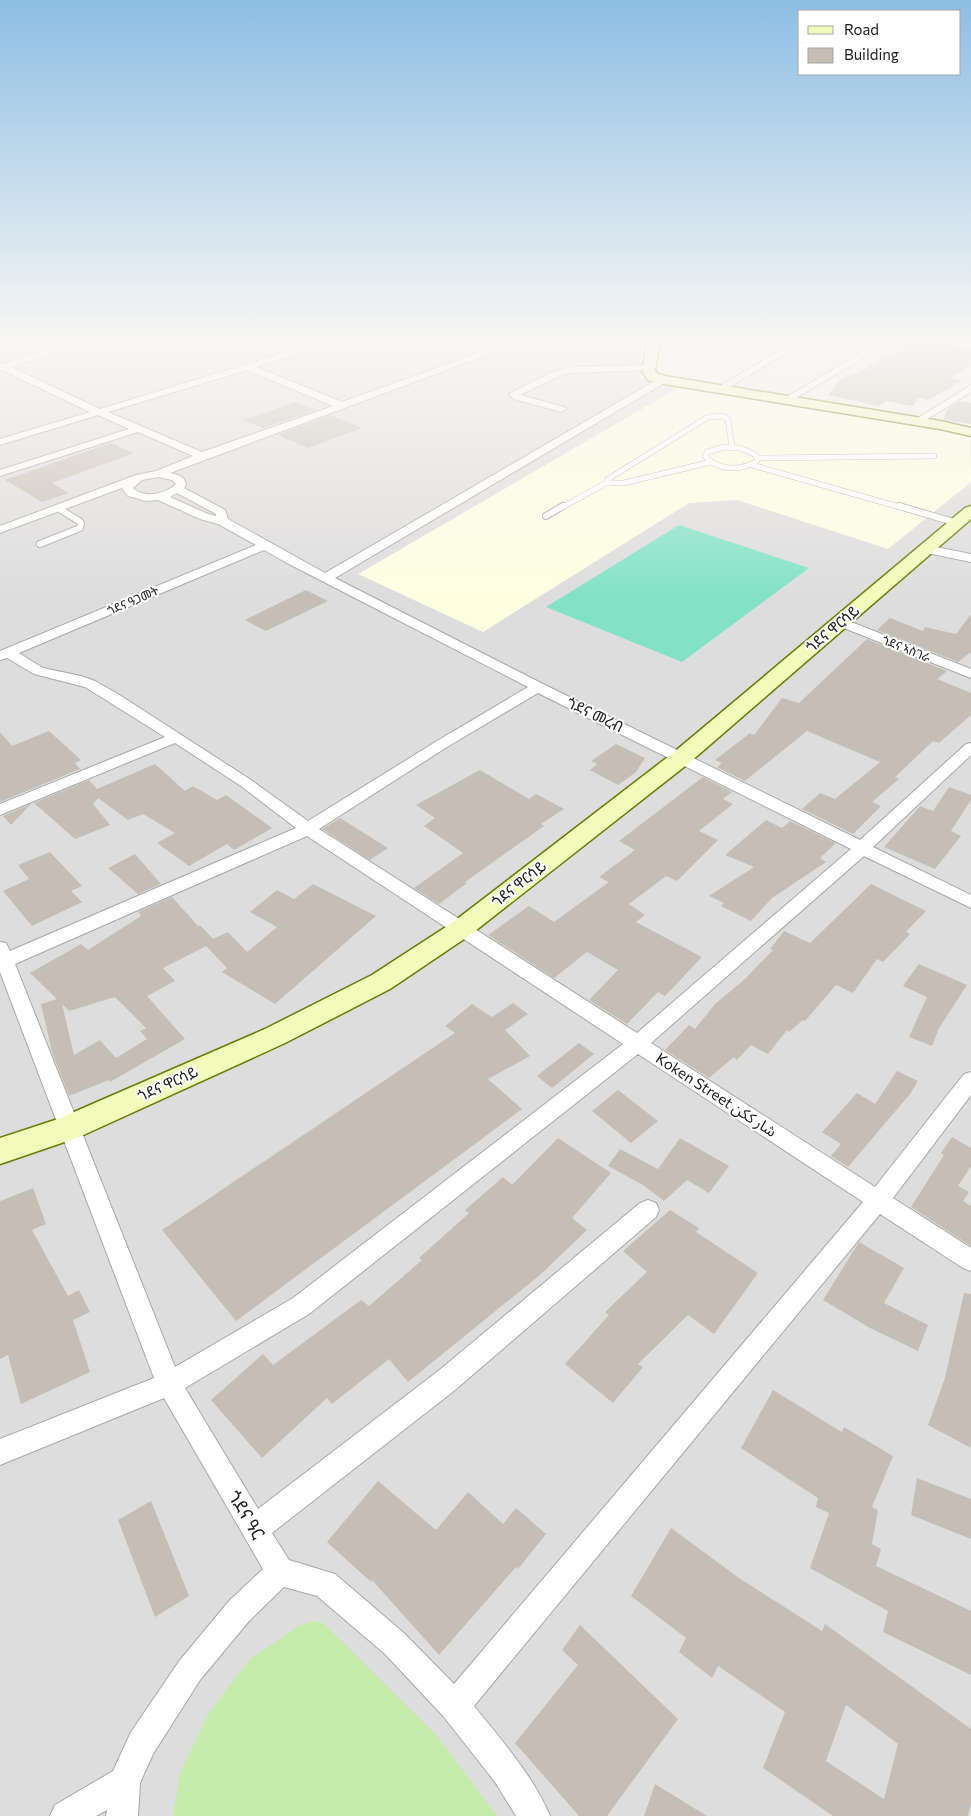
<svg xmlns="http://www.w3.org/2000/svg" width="971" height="1816" font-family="Commissioner,'Noto Sans Arabic','Noto Sans Ethiopic',sans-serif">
<rect width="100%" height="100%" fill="#f1eee6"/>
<path fill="#dedddd" d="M0 343H642L638 378 971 434V1816H0Z"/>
<path fill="#fdffe1" d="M678 388 940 427 970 437 971 482 888 549 737 500 689 503 483 632 358 574Z"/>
<path fill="#c6ecab" d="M312 1621 323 1623 436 1735 497 1816H173L180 1773 208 1714 249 1660 297 1627Z"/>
<path fill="#82e2c5" d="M679 525 809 568 682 662 546 607Z"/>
<g fill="#c6beb5" fill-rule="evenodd">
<path d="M912 343H942L971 350V366L950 378 962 381 928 400 918 398 913 406 886 401 879 406 828 395 840 380 848 375 851 376Z"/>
<path d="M961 401 971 403V424L943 420 947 409Z"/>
<path d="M295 402 316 410 263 428 243 420Z"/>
<path d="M330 415 362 428 308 448 278 435Z"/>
<path d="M110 443 134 453 52 483 69 493 42 502 5 480Z"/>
<path d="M306 590 328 601 266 631 245 620Z"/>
<path d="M971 614V652L958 662 877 630 890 618 923 631 925 627 956 634Z"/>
<path d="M867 639 947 671 937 679 971 693V715L939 743 933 741 895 777 899 779 872 802 881 806 853 834 802 809 820 793 835 799 880 762 807 731 745 781 717 767 722 763 715 760 750 733 754 735 782 698 799 703Z"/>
<path d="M49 731 81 760 75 763 80 769 0 802V732L12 746Z"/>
<path d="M616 744 645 758 636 772 618 785 590 770 597 764 591 761Z"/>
<path d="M155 764 185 791 193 786 217 800 226 795 272 828 234 850 227 844 189 866 157 843 175 833 143 814 128 820 98 798 93 804 110 825 75 839 34 803 89 780 97 789Z"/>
<path d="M480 770 529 799 536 794 564 809 541 824 544 826 465 882 467 883 439 904 414 888 463 853 424 826 435 818 416 805Z"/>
<path d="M703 777 732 792 723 799 733 804 699 831 718 840 677 881 666 876 629 904 645 915 636 922 702 957 665 996 658 992 627 1024 589 1000 618 970 587 952 554 978 488 935 529 906 554 922 609 882 599 877 635 850 619 841Z"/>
<path d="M949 787 971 795V800L951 831 961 836 935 869 884 847 920 806 933 811Z"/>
<path d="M31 804 11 825 3 816Z"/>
<path d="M340 818 388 848 370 860 322 829Z"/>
<path d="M766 820 782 828 790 821 836 843 820 858 826 862 772 898 751 921 721 906 724 903 709 896 754 867 725 855Z"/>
<path d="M50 852 82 886 71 891 82 902 32 926 3 891 29 879 18 865Z"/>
<path d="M135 854 161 884 138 894 108 868Z"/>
<path d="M313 884 376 916 275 1004 222 972 227 968 206 946 163 968 175 981 147 996 185 1039 110 1082 109 1080 69 1096 52 1052 41 1004 57 999 30 973 81 944 88 950 141 916 138 912 172 897 198 926 200 925 213 939 228 932 247 952 277 927 250 912 277 890 294 899ZM115 997 146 1028 140 1031 147 1039 116 1058 100 1040 74 1055 62 1004 69 1011Z"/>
<path d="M871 884 926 911 906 932 910 934 883 962 877 959 853 993 836 985 805 1021 803 1020 789 1032 787 1030 768 1054 751 1045 737 1060 734 1057 709 1078 665 1050 689 1025 695 1029 715 1004 745 979 773 950 770 949 784 931 810 943Z"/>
<path d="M919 964 967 985 939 1028 932 1046 909 1037 927 997 903 986Z"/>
<path d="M513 1003 528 1014 505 1030 530 1056 488 1079 522 1109 236 1321 162 1230 455 1033 445 1026 472 1004 492 1017Z"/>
<path d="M579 1043 594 1054 552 1088 537 1076Z"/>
<path d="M897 1071 918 1081 910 1094 848 1167 831 1156 841 1144 822 1132 857 1093 875 1104Z"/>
<path d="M618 1090 658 1121 631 1143 592 1111Z"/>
<path d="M952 1137 971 1148V1166L958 1186 969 1192 963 1201 971 1206V1246L911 1207 944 1155 941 1153Z"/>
<path d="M558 1138 611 1173 572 1218 587 1230 540 1275 408 1382 389 1359 332 1404 327 1398 262 1458 211 1400 263 1354 273 1365 361 1300 369 1306 422 1260 419 1258 469 1213 465 1210 503 1177 512 1185Z"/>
<path d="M680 1138 729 1166 709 1193 687 1180 664 1201 643 1185 608 1166 620 1149 658 1169Z"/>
<path d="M33 1188 46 1224 32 1230 68 1296 79 1290 90 1312 73 1320 90 1372 21 1404 8 1355 0 1359V1201Z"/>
<path d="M670 1210 699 1228 696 1232 758 1273 714 1334 688 1315 638 1364 643 1367 613 1403 565 1364 609 1315 605 1312 647 1272 623 1251Z"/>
<path d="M859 1242 904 1268 884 1303 928 1325 918 1351 870 1328 823 1300Z"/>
<path d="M964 1293 971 1294V1448L928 1425 945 1378Z"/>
<path d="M773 1390 842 1432 844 1427 893 1456 872 1507 878 1510 872 1544 881 1549 876 1566 971 1611V1675L883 1632 888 1611 810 1568 829 1513 816 1507 818 1498 741 1448Z"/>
<path d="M917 1478 971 1499V1539L911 1515Z"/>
<path d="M378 1481 436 1530 468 1492 503 1524 516 1508 546 1534 518 1569 516 1567 439 1655 372 1580 371 1582 327 1542Z"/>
<path d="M151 1501 189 1596 155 1617 118 1520Z"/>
<path d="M671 1528 739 1578 822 1631 825 1624 971 1729V1803L968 1816H833L763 1768 785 1712 718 1666 712 1678 679 1652 686 1638 631 1596ZM846 1705 898 1744 884 1799 826 1761Z"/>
<path d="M580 1625 678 1719 607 1816H579L515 1743 578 1665 562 1650Z"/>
<path d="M655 1784 707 1816H644Z"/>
</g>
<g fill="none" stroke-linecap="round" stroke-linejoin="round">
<g stroke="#a7a7a7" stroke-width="6">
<g id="lane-far1">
<path d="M724 447 740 448 756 455 757 461C741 471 718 471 705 456L707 452Z"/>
<path d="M758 458 934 456"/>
<path d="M711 462 624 483H606L608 479 708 417 722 416 728 419 732 447"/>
<path d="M752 465 903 508"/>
<path d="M561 508 606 483"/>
</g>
</g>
<g stroke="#a7a7a7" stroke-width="8">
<g id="lane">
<path d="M899 506 957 523"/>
<path d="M546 516 563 506"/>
<path d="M40 544 80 528 81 523 79 521 58 508"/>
</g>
</g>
<g stroke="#a7a7a7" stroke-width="2">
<g id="street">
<path d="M27 343H38L54 353 11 367 100 409 316 343H330L256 367 342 402 506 343H519L170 473C177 474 186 477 186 485L184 488 225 510 228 519 325 573 660 378H666V382L335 578 543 684 860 840 966 744 971 743V755L873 847 971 895V908L864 856 651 1043 875 1187 964 1074 971 1072V1095L893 1198 971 1248V1271L963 1268 880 1214 474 1706C501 1740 533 1775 550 1816H516L495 1782 444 1717 385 1654 317 1596 284 1587 249 1621 200 1680 153 1754 140 1783 138 1816H106L107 1810 96 1816H50L55 1805 113 1771 131 1732 180 1660 229 1601 263 1569 164 1398 0 1465V1439L154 1378 0 972V942L6 943 10 951 296 828 241 786 175 743 0 815V804L165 737 85 687 34 674 7 658 0 660V651L256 545 218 524 200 519 158 500 146 501 128 496 122 488 0 533V526L136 475 156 471 193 456 138 432 0 476V470L129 429 98 415 0 445V439L90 412 2 370 0 371V365L42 352ZM247 370 333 406 202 452 108 412ZM158 477 172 480 176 484C165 494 145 499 133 488L142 480ZM177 493 216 514V516L208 514 170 497ZM264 550 287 563 528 687 437 741 308 821 251 780 118 694 95 681 81 676 43 668 19 653ZM538 693 851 849 637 1033 319 829 447 747ZM307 836 623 1044 293 1298 175 1367 15 964ZM638 1054 863 1202 454 1684 405 1634 335 1574 289 1560 272 1533 455 1390 656 1217 659 1210 656 1203 648 1200 640 1203 437 1372 258 1509 185 1388 309 1314Z"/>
<path d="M792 343H803L723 391H717L715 389Z"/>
<path d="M878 343H889L789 402 786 403 781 400Z"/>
<path d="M648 365 653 368 651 370 572 373 561 375 520 395 564 407 566 409 561 412 514 399 509 394 555 371 572 367Z"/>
<path d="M971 385V392L921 423 918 424 913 421Z"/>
<path d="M926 545 971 554V562L922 552 920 549 922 546Z"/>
<path d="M841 618 971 669V678L836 625 834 622Z"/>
</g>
</g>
<g stroke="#657d02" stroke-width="3">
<g id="secondary">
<path d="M647 343H659L655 371 658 374 665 376 940 421 971 428V436L940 429 658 383 648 380 642 371Z"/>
<path d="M971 506V519L689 763 470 935 390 989 285 1043 79 1137 0 1164V1138L58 1119 265 1029 372 975 452 923 673 753 965 508Z"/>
</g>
</g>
<use href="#lane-far1" stroke="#fff" stroke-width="5"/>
<use href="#lane" stroke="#fff" stroke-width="6"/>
<use href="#street" fill="#fff" fill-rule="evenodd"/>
<use href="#secondary" fill="#f3fbba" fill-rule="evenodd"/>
</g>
<linearGradient id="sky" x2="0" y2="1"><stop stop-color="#8dbee4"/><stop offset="0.57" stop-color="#f9f7f4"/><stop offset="1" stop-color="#f9f7f4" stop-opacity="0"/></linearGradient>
<rect width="971" height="597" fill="url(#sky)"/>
<g text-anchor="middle" stroke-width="4" stroke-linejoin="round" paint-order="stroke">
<g font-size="12" fill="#202020" stroke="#fff">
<text transform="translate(133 601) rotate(-23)" y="4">ጎደና ዓጋመት</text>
<text transform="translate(906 649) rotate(22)" y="4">ጎደና ኣስገራ</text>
</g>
<g font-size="15" fill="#202020" stroke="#fff">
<text transform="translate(833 629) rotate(-40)" y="5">ጎደና ዋርሳይ</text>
<text transform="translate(595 715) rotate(26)" y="5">ጎደና መረብ</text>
<text transform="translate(519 884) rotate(-38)" y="5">ጎደና ዋርሳይ</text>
<text transform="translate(168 1084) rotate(-24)" y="5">ጎደና ዋርሳይ</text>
<text transform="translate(716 1095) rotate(33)" y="5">Koken Street شار ككن</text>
</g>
<g font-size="18" fill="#202020" stroke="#fff">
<text transform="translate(246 1515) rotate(59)" y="6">ጎደና ዓር</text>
</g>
</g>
<rect x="798" y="10" width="162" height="65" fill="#ffffff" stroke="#a6a6a6"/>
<rect x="808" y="26" width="25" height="8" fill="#f3fbba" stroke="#a6a6a6"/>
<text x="844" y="35" font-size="15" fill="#202020">Road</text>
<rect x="808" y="48" width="25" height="15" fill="#c6beb5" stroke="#a6a6a6"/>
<text x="844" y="60" font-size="15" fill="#202020">Building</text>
</svg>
